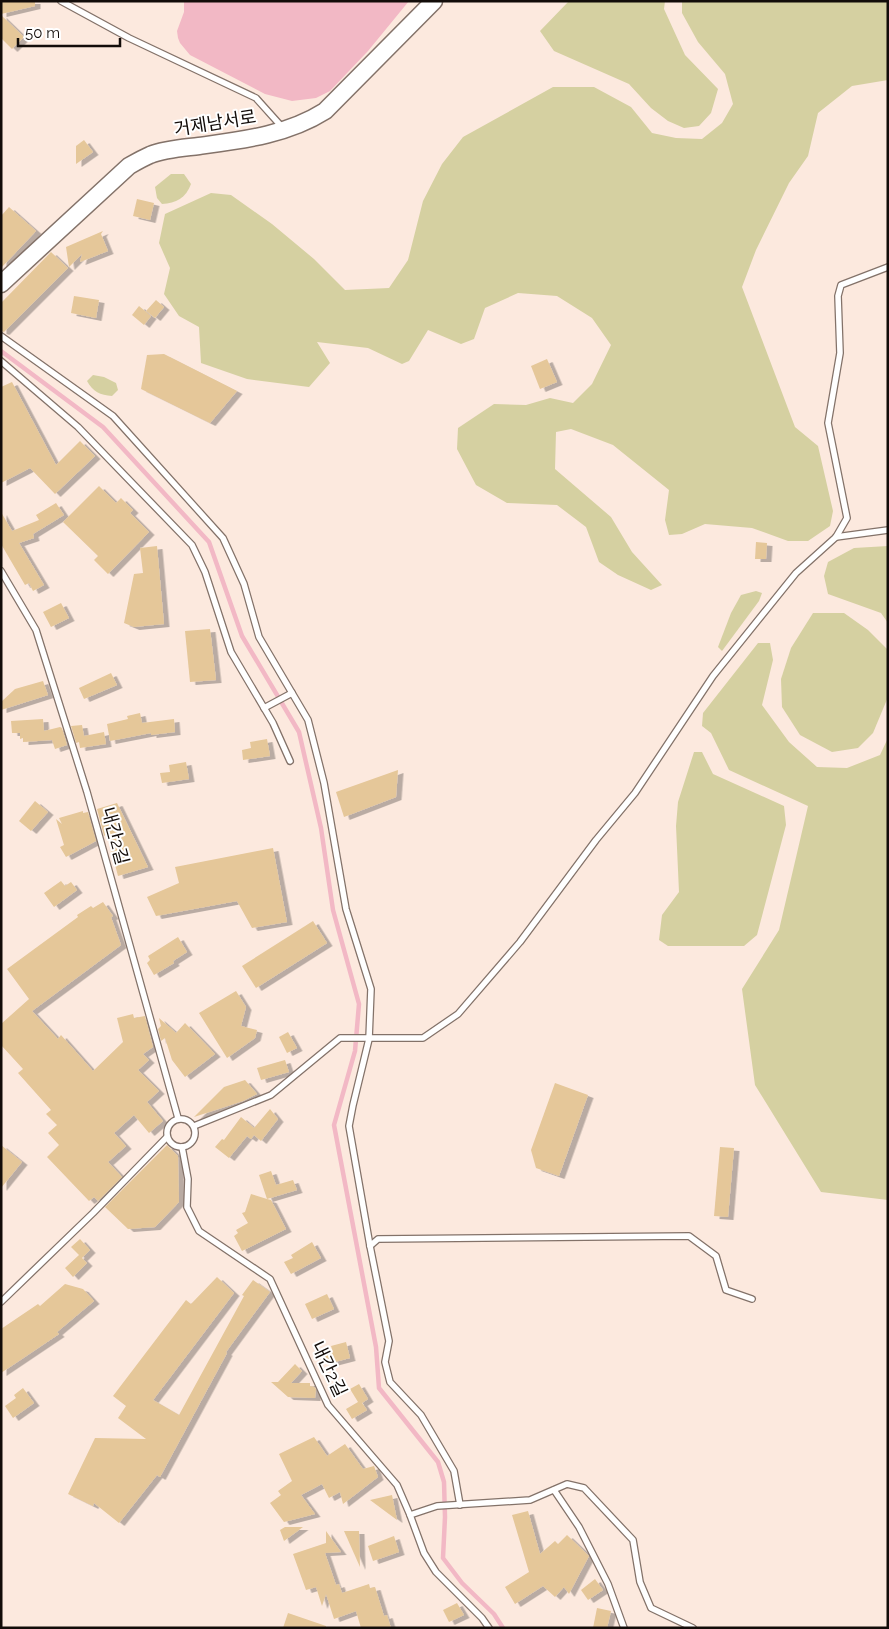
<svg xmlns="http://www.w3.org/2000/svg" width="889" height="1629" font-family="Raleway,'Noto Sans KR',sans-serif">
<defs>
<filter id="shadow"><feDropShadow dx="5.5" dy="3" stdDeviation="0" flood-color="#0004"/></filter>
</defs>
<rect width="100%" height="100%" fill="#fce9de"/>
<g fill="#d5d0a1">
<path d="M569 1H665L664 9 685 55 718 89 711 113 699 126 684 128 668 121 651 108 629 84 554 51 540 31Z"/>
<path d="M682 1H888V80L852 86 818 113 808 156 789 183 756 250 742 287 795 427 818 446 833 511 830 526 808 541H788L752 528 705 524 682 534 669 535 665 520 669 490 613 445 571 429 556 432 555 469 611 517 632 552 662 585 651 590 618 575 599 562 586 527 557 505 507 503 476 485 457 449 458 428 494 404 526 405 550 398 573 403 592 384 611 345 592 318 557 296 518 293 485 308 474 339 461 344 428 330 409 361 402 364 368 348 317 342 330 363 309 387 247 379 201 363 199 327 179 316 164 294 170 268 159 243 165 214 211 193 231 195 272 224 314 259 345 290 389 288 408 260 423 201 442 164 463 137 553 87H594L631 107 652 133 676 138 702 139 722 123 733 104 725 74 698 42 682 13Z"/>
<path d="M171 174H184L191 184C186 198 176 203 162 204L157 198 155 187Z"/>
<path d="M93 375 104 377 116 383 118 390 112 396C100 395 93 392 87 381Z"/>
<path d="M888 546V623L881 613 828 594 824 576 828 562 854 548Z"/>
<path d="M756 591 762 593 759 601 722 651 718 647 731 613 741 595Z"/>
<path d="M813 613H844L868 630 888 650V697L873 733 858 748 832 752 800 735 782 707 781 679 791 648Z"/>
<path d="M758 643H770L773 660 762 705 789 742 817 767 847 768 880 755 888 738V1200L821 1192 755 1085 742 989 779 930 808 806 729 770 711 733 702 726 703 713Z"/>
<path d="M694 752H702L713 774 784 806 786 825 757 935 744 946H668L659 940 662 915 679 892 676 826 678 802Z"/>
</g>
<path fill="#f2b8c5" d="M184 1H409L368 51 330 91 316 98 292 101 265 94 190 55 180 43 178 38 177 31 184 12Z"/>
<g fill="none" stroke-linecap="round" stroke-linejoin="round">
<path stroke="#f2b8c5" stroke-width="4.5" d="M1 351 103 427 209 542 242 636 299 732 321 828 333 910 359 1004 355 1051 334 1125 376 1347 379 1388 438 1462 444 1482 445 1517 443 1558 462 1583 494 1614 503 1628"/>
</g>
<g fill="#e5c799" filter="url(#shadow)">
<path d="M1 1H35V6L1 14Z"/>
<path d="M1 15 24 37 12 49 1 38Z"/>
<path d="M84 140 93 152 76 164V146Z"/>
<path d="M137 199 154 203 150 220 133 216Z"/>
<path d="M9 207 36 231 1 268V216Z"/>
<path d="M103 231 101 234 108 251 80 262 82 254 69 267 66 247Z"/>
<path d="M51 252 68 268 4 332 1 331V303Z"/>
<path d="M74 296 99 300 96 318 71 313Z"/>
<path d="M156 300 164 307 155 318 146 311Z"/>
<path d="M139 306 151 316 144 325 132 315Z"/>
<path d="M164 354 237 391 210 423 141 389 147 355Z"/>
<path d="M547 359 557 382 540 389 531 366Z"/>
<path d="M12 382 56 465 80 441 95 456 55 494 30 468 1 483V387Z"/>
<path d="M99 486 116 503 121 498 133 510 130 513 149 532 108 574 94 560 98 556 63 522Z"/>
<path d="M56 503 64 515 33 534 34 538 19 543 44 585 33 591 29 583 25 585 1 544V512L12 531 39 520 36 515Z"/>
<path d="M756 542 767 543 766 559H755Z"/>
<path d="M157 546 164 624 134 627 124 623 134 574 143 573 140 548Z"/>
<path d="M61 603 69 618 51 627 43 612Z"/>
<path d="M210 629 216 680 190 682 185 631Z"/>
<path d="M111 673 117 685 84 699 79 688Z"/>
<path d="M43 681 48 695 1 710V702L15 689Z"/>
<path d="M140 713 142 723 174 719 175 732 151 735V733L110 741 107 724 128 719 127 716Z"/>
<path d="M43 719 44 731 60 727 62 728 67 745 55 749 52 740 23 742V738L20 739V733H12L11 721Z"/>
<path d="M82 725 84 736 104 732 106 744 80 748 79 742 76 743 71 726Z"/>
<path d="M267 739 270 756 243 760 242 750 251 748 250 742Z"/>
<path d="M186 762 189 779 162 783 160 773 170 772 169 765Z"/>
<path d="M398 770 396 797 344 817 336 792Z"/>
<path d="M35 801 48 812 31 831 19 821Z"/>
<path d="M117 803 148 867 118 876 107 834 104 836 97 809Z"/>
<path d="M83 811V813L88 812 96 841 66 857 60 847 64 845 56 819 62 824 59 818Z"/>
<path d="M273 848 287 922 252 928 237 901 156 916 147 897 179 883 175 867Z"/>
<path d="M61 881 65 886 71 882 77 890 54 907 44 893Z"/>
<path d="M103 902 113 916 111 917 121 945 32 1011 58 1039 61 1035 93 1071 123 1042 117 1018 133 1014 134 1018 145 1016 153 1047 143 1054 149 1060 138 1070 159 1091 147 1102 163 1121 149 1133 134 1115 114 1133 126 1146 108 1162 122 1177 98 1201 94 1197 89 1201 47 1157 59 1145 48 1133 57 1125 46 1114 51 1110 18 1073 23 1069 1 1045V1024L29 999 7 969 78 917 77 915 91 906 93 908Z"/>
<path d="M313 921 327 943 256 988 242 966Z"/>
<path d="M178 937 187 952 173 961 174 963 154 975 147 963 150 960 148 956Z"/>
<path d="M236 991 246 1007 241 1026 257 1030 255 1038 227 1058 199 1013Z"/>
<path d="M159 1018 176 1033 185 1023 215 1054 185 1077 172 1060 165 1038 161 1041 158 1029 161 1026Z"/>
<path d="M288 1032 297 1048 287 1053 279 1037Z"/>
<path d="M285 1060 289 1072 261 1080 257 1068Z"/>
<path d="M245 1080 257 1094 243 1101 194 1117 224 1087Z"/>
<path d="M555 1083 588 1095 559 1176 536 1168 531 1150Z"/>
<path d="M270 1109 278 1119 261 1141 254 1135 251 1139 247 1136 229 1158 215 1147 222 1139 224 1140 241 1117 254 1128Z"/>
<path d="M1 1145 22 1162 1 1188Z"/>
<path d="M167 1145 178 1156 179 1202 155 1227 128 1229 105 1207Z"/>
<path d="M720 1147 734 1148 728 1217 714 1216Z"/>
<path d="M271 1171 276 1185 293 1180 297 1190 267 1199 271 1200 286 1229 242 1251 234 1236 238 1233 236 1230 248 1223 242 1213 245 1212 251 1194 267 1199 259 1175Z"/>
<path d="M80 1239 90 1250 82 1258 87 1263 73 1277 65 1268 79 1255 71 1247Z"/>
<path d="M312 1242 321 1258 291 1274 284 1262 293 1258 291 1255Z"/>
<path d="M217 1277 234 1293 153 1400 179 1415 244 1296 242 1295 253 1280 270 1292 226 1352 227 1353 160 1477 157 1475 119 1523 94 1503 93 1506 68 1494 95 1438 146 1439 118 1418 126 1406 113 1396 186 1300 191 1304Z"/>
<path d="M65 1284 83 1289 94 1301 57 1332 59 1334 1 1373V1329L38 1304 40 1306Z"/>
<path d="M327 1294 334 1309 312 1319 305 1304Z"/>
<path d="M346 1342 350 1358 327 1364 324 1354 333 1352 331 1346Z"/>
<path d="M295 1364 302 1371 291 1383H310V1386L314 1387 316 1389 315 1398 288 1397 271 1382H278Z"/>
<path d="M359 1384 368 1399 362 1403 367 1410 352 1419 346 1409 358 1402 350 1389Z"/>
<path d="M23 1388 34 1403 13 1418 5 1406 16 1398 14 1395Z"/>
<path d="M314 1437 327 1456 345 1444 363 1469 374 1466 378 1477 343 1504 340 1492 329 1498 322 1484 301 1495 315 1514 284 1522 270 1503 281 1495 278 1491 292 1481 279 1454Z"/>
<path d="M392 1495 397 1520 370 1500Z"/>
<path d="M528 1511 540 1554 555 1541 558 1544 567 1535 589 1556 569 1594 564 1587 555 1597 543 1586 515 1604 505 1587 529 1572 512 1515Z"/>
<path d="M285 1527H303L284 1541 280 1530Z"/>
<path d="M326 1531 341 1552 325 1553 336 1585 339 1584 342 1593 369 1584 370 1588 375 1587 384 1616 387 1615 391 1628H361L356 1611 334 1619 326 1594 322 1606 316 1587 306 1590 293 1554 326 1543Z"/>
<path d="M344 1531H359L360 1567Z"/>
<path d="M394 1536 399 1552 373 1561 368 1546Z"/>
<path d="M595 1579 603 1590 588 1600 581 1590Z"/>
<path d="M457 1603 464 1615 449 1622 443 1610Z"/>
<path d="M597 1608 611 1611 607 1628H593Z"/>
<path d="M288 1613 326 1626V1628H283Z"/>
</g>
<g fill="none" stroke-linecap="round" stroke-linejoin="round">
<g stroke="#837269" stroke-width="8">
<g id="service">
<path d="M61 1 129 38 256 98 282 127"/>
<path d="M1 336 113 416 223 538 244 584 259 637 308 720 324 783 346 909 371 989 369 1039 353 1105 349 1126 370 1246 389 1341 385 1362 390 1382 421 1415 454 1471 460 1505"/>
<path d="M1 361 78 427 192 545 205 572 231 652 273 723 290 761"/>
<path d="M836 537 888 530"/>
<path d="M1 571 36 630 87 792 178 1118"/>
<path d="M264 708 292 693"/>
<circle cx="181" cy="1133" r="14"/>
<path d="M194 1126 271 1095 340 1038H423L458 1014 520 942 596 840 635 793 713 676 796 573 836 537 847 518 828 423 840 353 838 296 841 285 888 267"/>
<path d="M182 1147 188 1179 187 1207 199 1231 270 1279 328 1405 397 1485 410 1515 424 1553 436 1572 482 1618 489 1628"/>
<path d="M370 1246 378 1239 689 1236 716 1256 726 1290 752 1299"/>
<path d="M1 1302 93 1213 167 1137"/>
<path d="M554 1490 579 1527 608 1584 624 1628"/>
<path d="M410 1515 437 1506 530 1500 567 1484 584 1488 633 1540 640 1582 651 1608 693 1628"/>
</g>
</g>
<g stroke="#837269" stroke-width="19">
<path id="secondary" d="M1 284 129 166C136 162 143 158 150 155 165 149 183 148 199 146 243 140 287 135 325 111L434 1"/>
</g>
<use href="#service" stroke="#fff" stroke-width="5.5"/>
<use href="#secondary" stroke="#fff" stroke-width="16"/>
</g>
<g text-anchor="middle" stroke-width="4" stroke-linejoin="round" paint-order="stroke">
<g font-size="18" fill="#120c09" stroke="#fff">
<text transform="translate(215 123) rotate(-9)" y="6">거제남서로</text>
<text transform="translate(115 836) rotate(75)" y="6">내간2길</text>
<text transform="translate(329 1369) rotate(65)" y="6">내간2길</text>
</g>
</g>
<rect width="889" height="1629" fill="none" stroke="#120c09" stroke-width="5"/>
<path d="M18 38v8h102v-8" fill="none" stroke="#120c09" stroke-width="2.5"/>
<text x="25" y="38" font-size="15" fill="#120c09" stroke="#ffffff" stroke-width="4" paint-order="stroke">50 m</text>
</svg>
